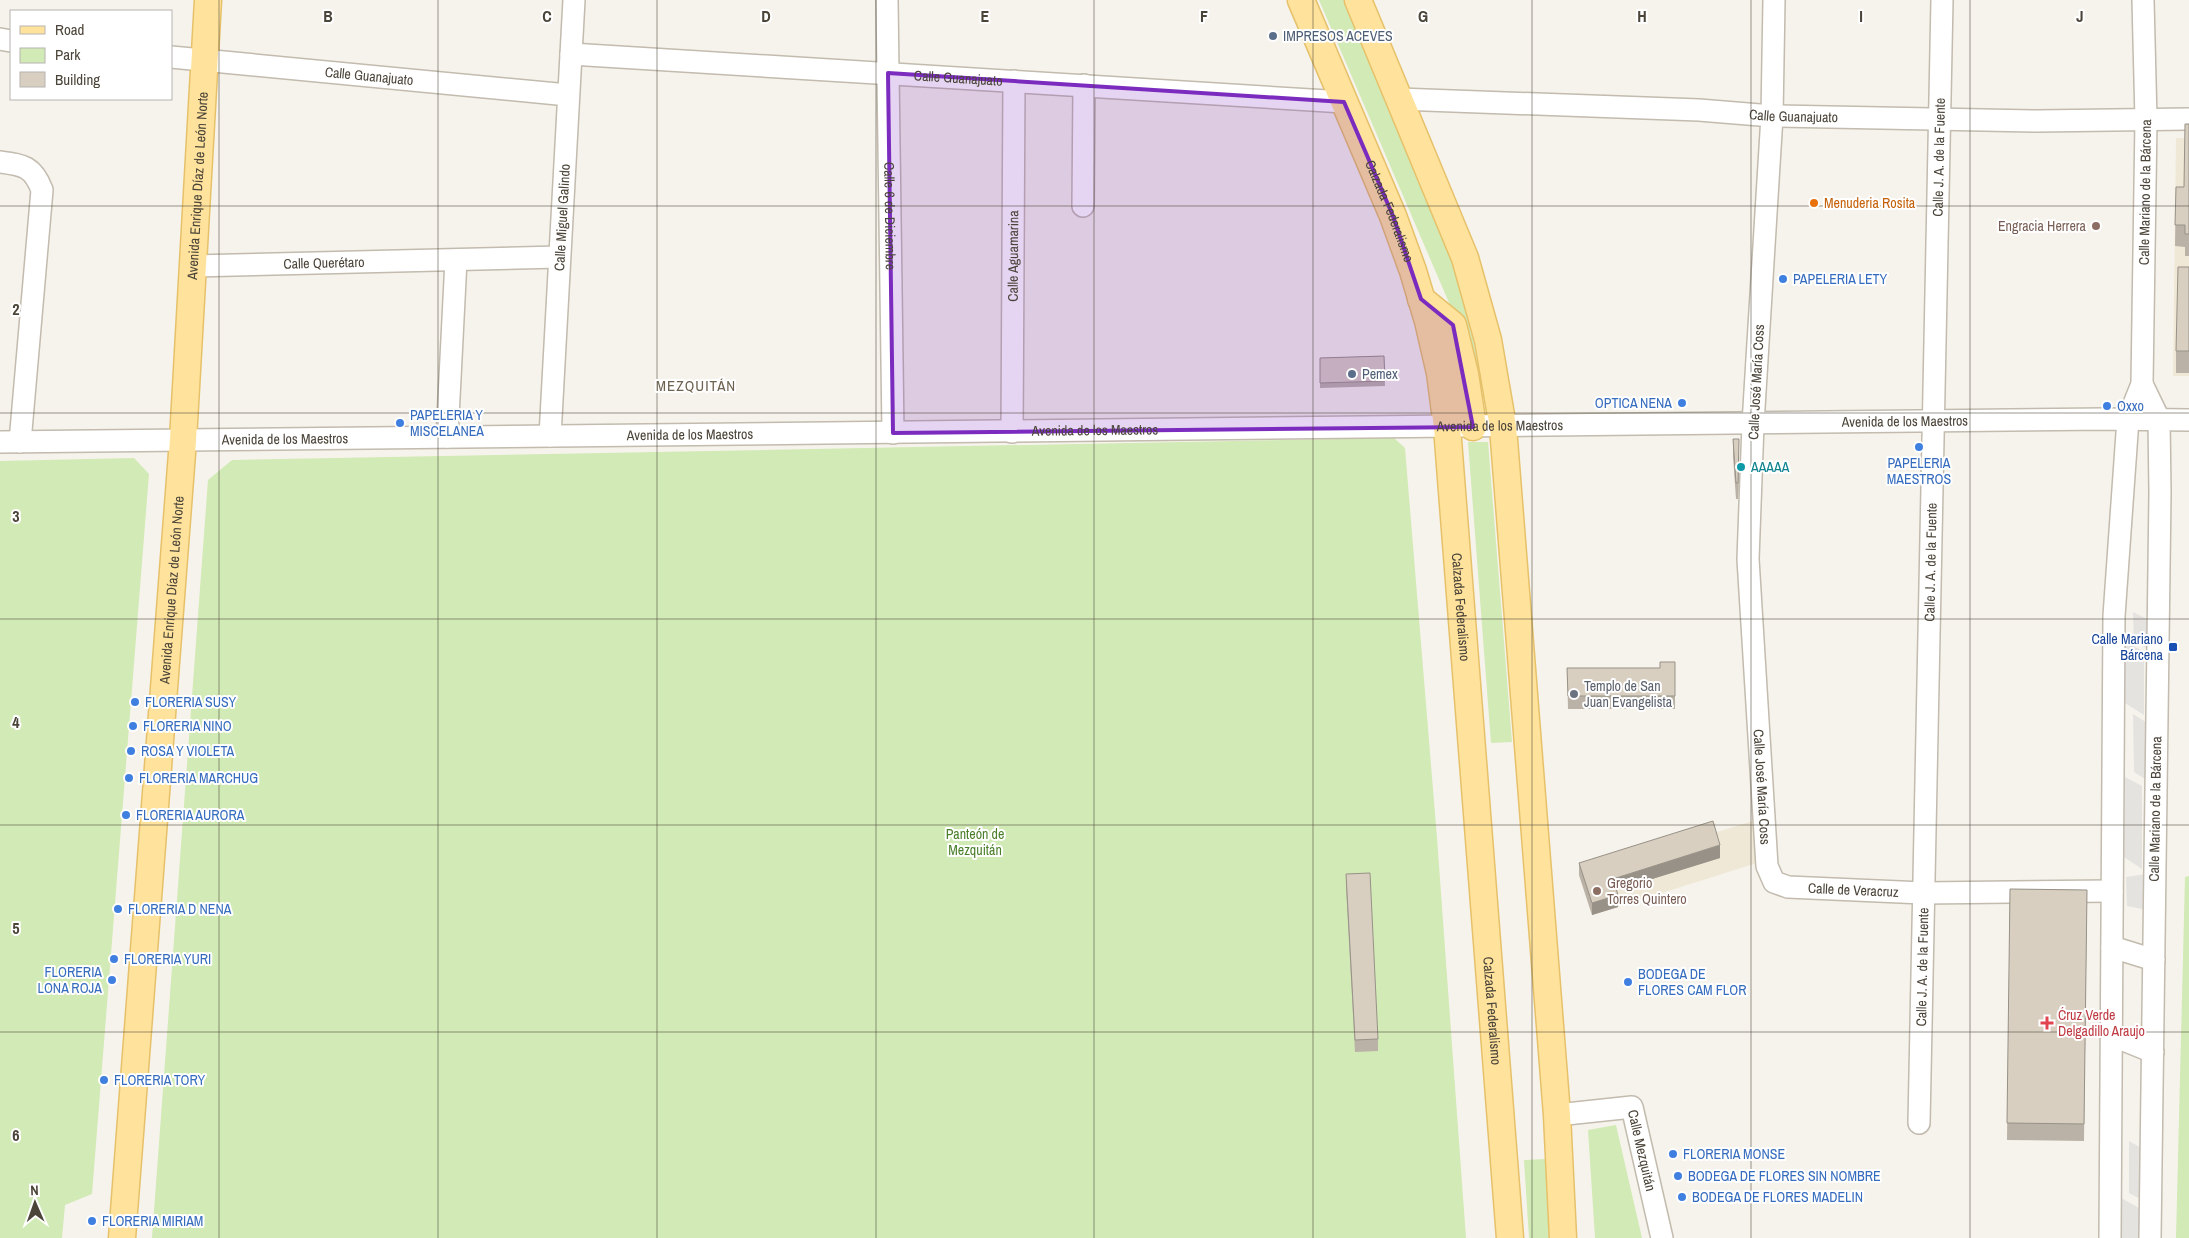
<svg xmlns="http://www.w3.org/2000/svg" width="2189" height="1238" font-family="'Archivo Narrow',sans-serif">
<rect width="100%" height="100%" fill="#f6f3ec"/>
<g fill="#efe8d6">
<path d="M2176 138H2189V376H2173Z"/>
<path d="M1759 819 1760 862 1592 915 1579 875Z"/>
</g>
<g fill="#d2eab5">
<path d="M1319 0H1344L1451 253 1470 322 1483 391H1472L1459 326Z"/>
<path d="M1394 438 1405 448 1437 838 1466 1238H152L208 480 232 460Z"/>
<path d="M1468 442H1488L1512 742 1491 743Z"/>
<path d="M134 458 149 474 92 1194 65 1205 62 1238H0V461Z"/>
<path d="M2189 876V1238H2176L2185 877Z"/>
<path d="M1616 1125 1642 1238H1595L1588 1130Z"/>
<path d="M1546 1159 1553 1238H1529L1524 1160Z"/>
</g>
<g fill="#e5e3e0">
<path d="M2133 612 2151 621V650L2134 642Z"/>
<path d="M2124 641 2144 652V715L2125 703Z"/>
<path d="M2133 714 2149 724 2150 782 2134 772Z"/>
<path d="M2125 777 2142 786V869L2124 857Z"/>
<path d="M2146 874 2147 910 2127 906 2126 877Z"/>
<path d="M2129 1141 2145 1150 2146 1202 2129 1193Z"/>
<path d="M2121 1198 2139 1208V1238H2121Z"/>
</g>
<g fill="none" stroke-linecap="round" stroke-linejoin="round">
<g stroke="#c2bbae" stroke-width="24">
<g id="minor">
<path id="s1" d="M887 0 893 433"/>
<path id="s2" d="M1774 0 1772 116 1753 424 1748 559 1767 866 1774 882 1788 887 1923 893 2112 891"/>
<path d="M0 39 11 41"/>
<path id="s3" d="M571 54 1344 102"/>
<path id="s4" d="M171 57 568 95"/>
<path id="s5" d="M1399 99 1699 110 1772 116 2037 121 2189 119"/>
<path d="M0 162C23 165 33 166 42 190L20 442"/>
<path d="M1083 206 1084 85"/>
<path id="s6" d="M193 266 559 257"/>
<path d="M2142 384 2159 419 2160 493 2150 1238"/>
<path id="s7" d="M1012 432 1014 81"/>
<path id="s8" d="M550 436 574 0"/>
<path d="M447 437 456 260"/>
<path id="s9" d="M0 442 2104 419 2189 420"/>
<path d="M2112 947 2154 960"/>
<path d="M2111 1035 2153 1052"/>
<path id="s10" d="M1557 1115 1632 1107 1662 1238"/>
<path id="s11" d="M1919 1123 1942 0"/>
<path id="s12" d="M2110 1238 2114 616 2128 419 2142 384 2146 120 2143 0"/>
</g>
</g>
<g stroke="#e6c16a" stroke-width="29">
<g id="major">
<path id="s13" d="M1301 0 1393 216 1413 271 1428 321 1440 373 1447 427 1510 1238"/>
<path d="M1358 0 1465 258 1488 340 1503 427 1557 1115 1563 1238"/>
<path d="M1421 299 1453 325 1465 374 1473 427"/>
<path id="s14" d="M122 1238 183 440 208 0"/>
</g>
</g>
<use href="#minor" stroke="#fff" stroke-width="21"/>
<use href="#major" stroke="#ffe39c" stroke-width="26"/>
</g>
<g fill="#bab2a6">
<path d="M2189 124V256H2185V247L2175 246 2176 187H2184Z"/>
<path d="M2189 267V373H2176V351Z"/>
<path d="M1384 356 1385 386 1320 388V358Z"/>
<path d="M1733 439 1739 455 1738 499H1736L1733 456Z"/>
<path d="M1675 662V709H1568L1567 668H1660Z"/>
<path d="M1720 858 1617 890 1618 907 1592 915 1579 875V863Z"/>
<path d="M1346 874 1378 1039V1051L1355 1052 1346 887Z"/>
<path d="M2010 889 2087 890 2084 1141 2007 1140Z"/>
</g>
<g fill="#979187">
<path d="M1739 439V455L1738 499V483Z"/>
<path d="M1720 845V858L1613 891V879Z"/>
<path d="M1618 895V907L1592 915V903Z"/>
</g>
<g fill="#d8cfc1" stroke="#979187">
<path d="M2185 124H2189V234H2185V225H2175L2176 187H2184Z"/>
<path d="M2178 267H2189V351H2176Z"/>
<path d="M1384 356 1385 381 1320 383V358Z"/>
<path d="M1733 439H1739L1738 483H1736Z"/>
<path d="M1660 662H1675V696H1568L1567 668H1660Z"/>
<path d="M1713 821 1720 845 1613 879 1618 895 1592 903 1579 863Z"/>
<path d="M1370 873 1378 1039 1355 1040 1346 874Z"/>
<path d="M2010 889 2087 890 2084 1124 2007 1123Z"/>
</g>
<path fill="#7b2cbf" fill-opacity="0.2" stroke="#7b2cbf" stroke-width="4" stroke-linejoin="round" d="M888 73 1344 102 1393 216 1421 299 1453 325 1473 427 893 433Z"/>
<path fill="none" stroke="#4b4439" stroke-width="1" stroke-opacity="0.55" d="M219 0V1238M438 0V1238M657 0V1238M876 0V1238M1094 0V1238M1313 0V1238M1532 0V1238M1751 0V1238M1970 0V1238M0 206H2189M0 413H2189M0 619H2189M0 825H2189M0 1032H2189"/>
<g fill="#5c6f8a" stroke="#fff" stroke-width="2">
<circle cx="1273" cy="36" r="5"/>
<circle cx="1352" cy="374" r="5"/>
</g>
<circle fill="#e8710a" stroke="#fff" stroke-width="2" cx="1814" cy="203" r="5"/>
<g fill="#8d6e63" stroke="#fff" stroke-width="2">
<circle cx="2096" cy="226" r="5"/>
<circle cx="1597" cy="891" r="5"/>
</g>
<g fill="#3f7fe0" stroke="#fff" stroke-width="2">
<circle cx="1783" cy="279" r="5"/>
<circle cx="1682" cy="403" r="5"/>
<circle cx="2107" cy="406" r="5"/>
<circle cx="400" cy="423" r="5"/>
<circle cx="1919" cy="447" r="5"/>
<circle cx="135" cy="702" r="5"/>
<circle cx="133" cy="726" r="5"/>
<circle cx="131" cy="751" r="5"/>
<circle cx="129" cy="778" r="5"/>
<circle cx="126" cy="815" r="5"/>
<circle cx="118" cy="909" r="5"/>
<circle cx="114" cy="959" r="5"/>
<circle cx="112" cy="980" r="5"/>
<circle cx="1628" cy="982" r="5"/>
<circle cx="104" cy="1080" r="5"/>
<circle cx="1673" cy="1154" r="5"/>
<circle cx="1678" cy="1176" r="5"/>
<circle cx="1682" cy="1197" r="5"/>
<circle cx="92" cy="1221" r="5"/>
</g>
<circle fill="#0f9aa8" stroke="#fff" stroke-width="2" cx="1741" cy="467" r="5"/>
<rect fill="#1a4fb4" stroke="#fff" stroke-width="2" x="2168" y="642" width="10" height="10" rx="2.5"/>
<circle fill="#6b7280" stroke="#fff" stroke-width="2" cx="1574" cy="694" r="5"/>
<path fill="#e0444e" stroke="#fff" stroke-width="2" d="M2044.5 1015.5h5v5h5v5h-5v5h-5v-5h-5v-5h5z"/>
<g text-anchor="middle" stroke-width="4" stroke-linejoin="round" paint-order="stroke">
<g font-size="14" fill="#4e5e75" stroke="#fff" text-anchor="start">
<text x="1283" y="41">IMPRESOS ACEVES</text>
<text x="1362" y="379">Pemex</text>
</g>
<g font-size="14" fill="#4b4439" stroke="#fff">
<text dy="5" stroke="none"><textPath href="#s4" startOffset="199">Calle Guanajuato</textPath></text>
<text dy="5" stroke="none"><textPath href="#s3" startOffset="388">Calle Guanajuato</textPath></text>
<text dy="5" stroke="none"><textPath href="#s5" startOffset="395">Calle Guanajuato</textPath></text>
<text dy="5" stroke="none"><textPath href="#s11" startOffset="966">Calle J. A. de la Fuente</textPath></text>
<text dy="5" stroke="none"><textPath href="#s14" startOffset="1055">Avenida Enrique Díaz de León Norte</textPath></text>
<text dy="5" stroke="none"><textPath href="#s12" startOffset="1049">Calle Mariano de la Bárcena</textPath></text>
<text dy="5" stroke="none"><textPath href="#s13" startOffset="229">Calzada Federalismo</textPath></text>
<text dy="5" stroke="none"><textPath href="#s1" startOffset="216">Calle 6 de Diciembre</textPath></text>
<text dy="5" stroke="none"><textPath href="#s8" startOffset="219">Calle Miguel Galindo</textPath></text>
<text dy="5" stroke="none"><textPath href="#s7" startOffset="176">Calle Aguamarina</textPath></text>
<text dy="5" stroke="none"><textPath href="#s6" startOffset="131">Calle Querétaro</textPath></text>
<text transform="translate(1756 382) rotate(-87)" y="5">Calle José María Coss</text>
<text dy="5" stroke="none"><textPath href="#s9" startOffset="1905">Avenida de los Maestros</textPath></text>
<text dy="5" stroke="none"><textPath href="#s9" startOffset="1500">Avenida de los Maestros</textPath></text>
<text dy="5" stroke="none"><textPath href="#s9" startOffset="1095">Avenida de los Maestros</textPath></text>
<text dy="5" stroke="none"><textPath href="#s9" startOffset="690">Avenida de los Maestros</textPath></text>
<text dy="5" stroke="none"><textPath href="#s9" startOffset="285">Avenida de los Maestros</textPath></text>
<text dy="5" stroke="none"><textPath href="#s11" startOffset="561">Calle J. A. de la Fuente</textPath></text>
<text dy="5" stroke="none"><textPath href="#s14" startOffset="650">Avenida Enrique Díaz de León Norte</textPath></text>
<text dy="5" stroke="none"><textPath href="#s13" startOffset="634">Calzada Federalismo</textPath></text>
<text dy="5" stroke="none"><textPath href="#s2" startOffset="788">Calle José María Coss</textPath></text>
<text transform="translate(2155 809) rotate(-89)" y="5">Calle Mariano de la Bárcena</text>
<text dy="5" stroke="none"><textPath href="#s2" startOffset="965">Calle de Veracruz</textPath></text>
<text dy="5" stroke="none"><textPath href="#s11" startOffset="156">Calle J. A. de la Fuente</textPath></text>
<text dy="5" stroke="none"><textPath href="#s13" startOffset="1039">Calzada Federalismo</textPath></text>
<text dy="5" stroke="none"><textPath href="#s10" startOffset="120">Calle Mezquitán</textPath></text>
</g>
<g font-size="14" fill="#c56008" stroke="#fff" text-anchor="start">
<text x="1824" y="208">Menuderia Rosita</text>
</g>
<g font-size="14" fill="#785e54" stroke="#fff" text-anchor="end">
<text x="2086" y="231">Engracia Herrera</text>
<text x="1607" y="888" text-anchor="start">Gregorio<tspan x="1607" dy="16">Torres Quintero</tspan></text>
</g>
<g font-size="14" fill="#366cbe" stroke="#fff" text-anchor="start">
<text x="1793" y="284">PAPELERIA LETY</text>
<text x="1672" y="408" text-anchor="end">OPTICA NENA</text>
<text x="2117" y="411">Oxxo</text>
<text x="410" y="420">PAPELERIA Y<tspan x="410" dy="16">MISCELANEA</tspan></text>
<text x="1919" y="468" text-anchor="middle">PAPELERIA<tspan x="1919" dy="16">MAESTROS</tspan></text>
<text x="145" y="707">FLORERIA SUSY</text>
<text x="143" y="731">FLORERIA NINO</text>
<text x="141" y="756">ROSA Y VIOLETA</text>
<text x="139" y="783">FLORERIA MARCHUG</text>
<text x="136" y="820">FLORERIA AURORA</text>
<text x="128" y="914">FLORERIA D NENA</text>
<text x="124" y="964">FLORERIA YURI</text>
<text x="102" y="977" text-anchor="end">FLORERIA<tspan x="102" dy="16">LONA ROJA</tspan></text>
<text x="1638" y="979">BODEGA DE<tspan x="1638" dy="16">FLORES CAM FLOR</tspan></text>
<text x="114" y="1085">FLORERIA TORY</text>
<text x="1683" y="1159">FLORERIA MONSE</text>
<text x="1688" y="1181">BODEGA DE FLORES SIN NOMBRE</text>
<text x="1692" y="1202">BODEGA DE FLORES MADELIN</text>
<text x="102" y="1226">FLORERIA MIRIAM</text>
</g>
<g font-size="14" fill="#0d838f" stroke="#fff" text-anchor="start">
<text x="1751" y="472">AAAAA</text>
</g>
<g font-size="14" fill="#164399" stroke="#fff" text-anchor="end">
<text x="2163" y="644">Calle Mariano<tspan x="2163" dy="16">Bárcena</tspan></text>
</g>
<g font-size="14" fill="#5b616d" stroke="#fff" text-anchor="start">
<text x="1584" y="691">Templo de San<tspan x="1584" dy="16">Juan Evangelista</tspan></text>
</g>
<g font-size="14" fill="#4a7f2a" stroke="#fff">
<text x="975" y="839">Panteón de<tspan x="975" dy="16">Mezquitán</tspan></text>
</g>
<g font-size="14" fill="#be3a42" stroke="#fff" text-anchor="start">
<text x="2058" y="1020">Ćruz Verde<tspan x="2058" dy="16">Delgadillo Araujo</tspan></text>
</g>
<g font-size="15" letter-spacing="1" fill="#6e6250" stroke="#fff">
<text x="696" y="391">MEZQUITÁN</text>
</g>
</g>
<g font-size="16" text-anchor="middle" font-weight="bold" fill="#4b4439" stroke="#fff" stroke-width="4" stroke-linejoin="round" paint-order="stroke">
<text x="328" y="22">B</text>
<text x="547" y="22">C</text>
<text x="766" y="22">D</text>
<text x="985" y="22">E</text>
<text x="1204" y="22">F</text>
<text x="1423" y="22">G</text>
<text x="1642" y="22">H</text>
<text x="1861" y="22">I</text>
<text x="2080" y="22">J</text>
<text x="16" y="315">2</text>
<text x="16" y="522">3</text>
<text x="16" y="728">4</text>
<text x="16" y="934">5</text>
<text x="16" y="1141">6</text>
</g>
<rect x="10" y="10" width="162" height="90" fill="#ffffff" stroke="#b7b4b0"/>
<rect x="20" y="26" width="25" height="8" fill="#ffe39c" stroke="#b7b4b0"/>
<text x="55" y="35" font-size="15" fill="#4b4439">Road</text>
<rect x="20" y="48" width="25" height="15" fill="#d2eab5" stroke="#b7b4b0"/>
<text x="55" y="60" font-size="15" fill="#4b4439">Park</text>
<rect x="20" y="72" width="25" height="15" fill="#d8cfc1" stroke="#b7b4b0"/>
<text x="55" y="85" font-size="15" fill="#4b4439">Building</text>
<g transform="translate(35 1203) rotate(358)" stroke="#ffffff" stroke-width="4" paint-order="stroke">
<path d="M0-4L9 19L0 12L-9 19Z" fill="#4b4439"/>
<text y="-8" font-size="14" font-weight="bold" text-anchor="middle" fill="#4b4439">N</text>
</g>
</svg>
